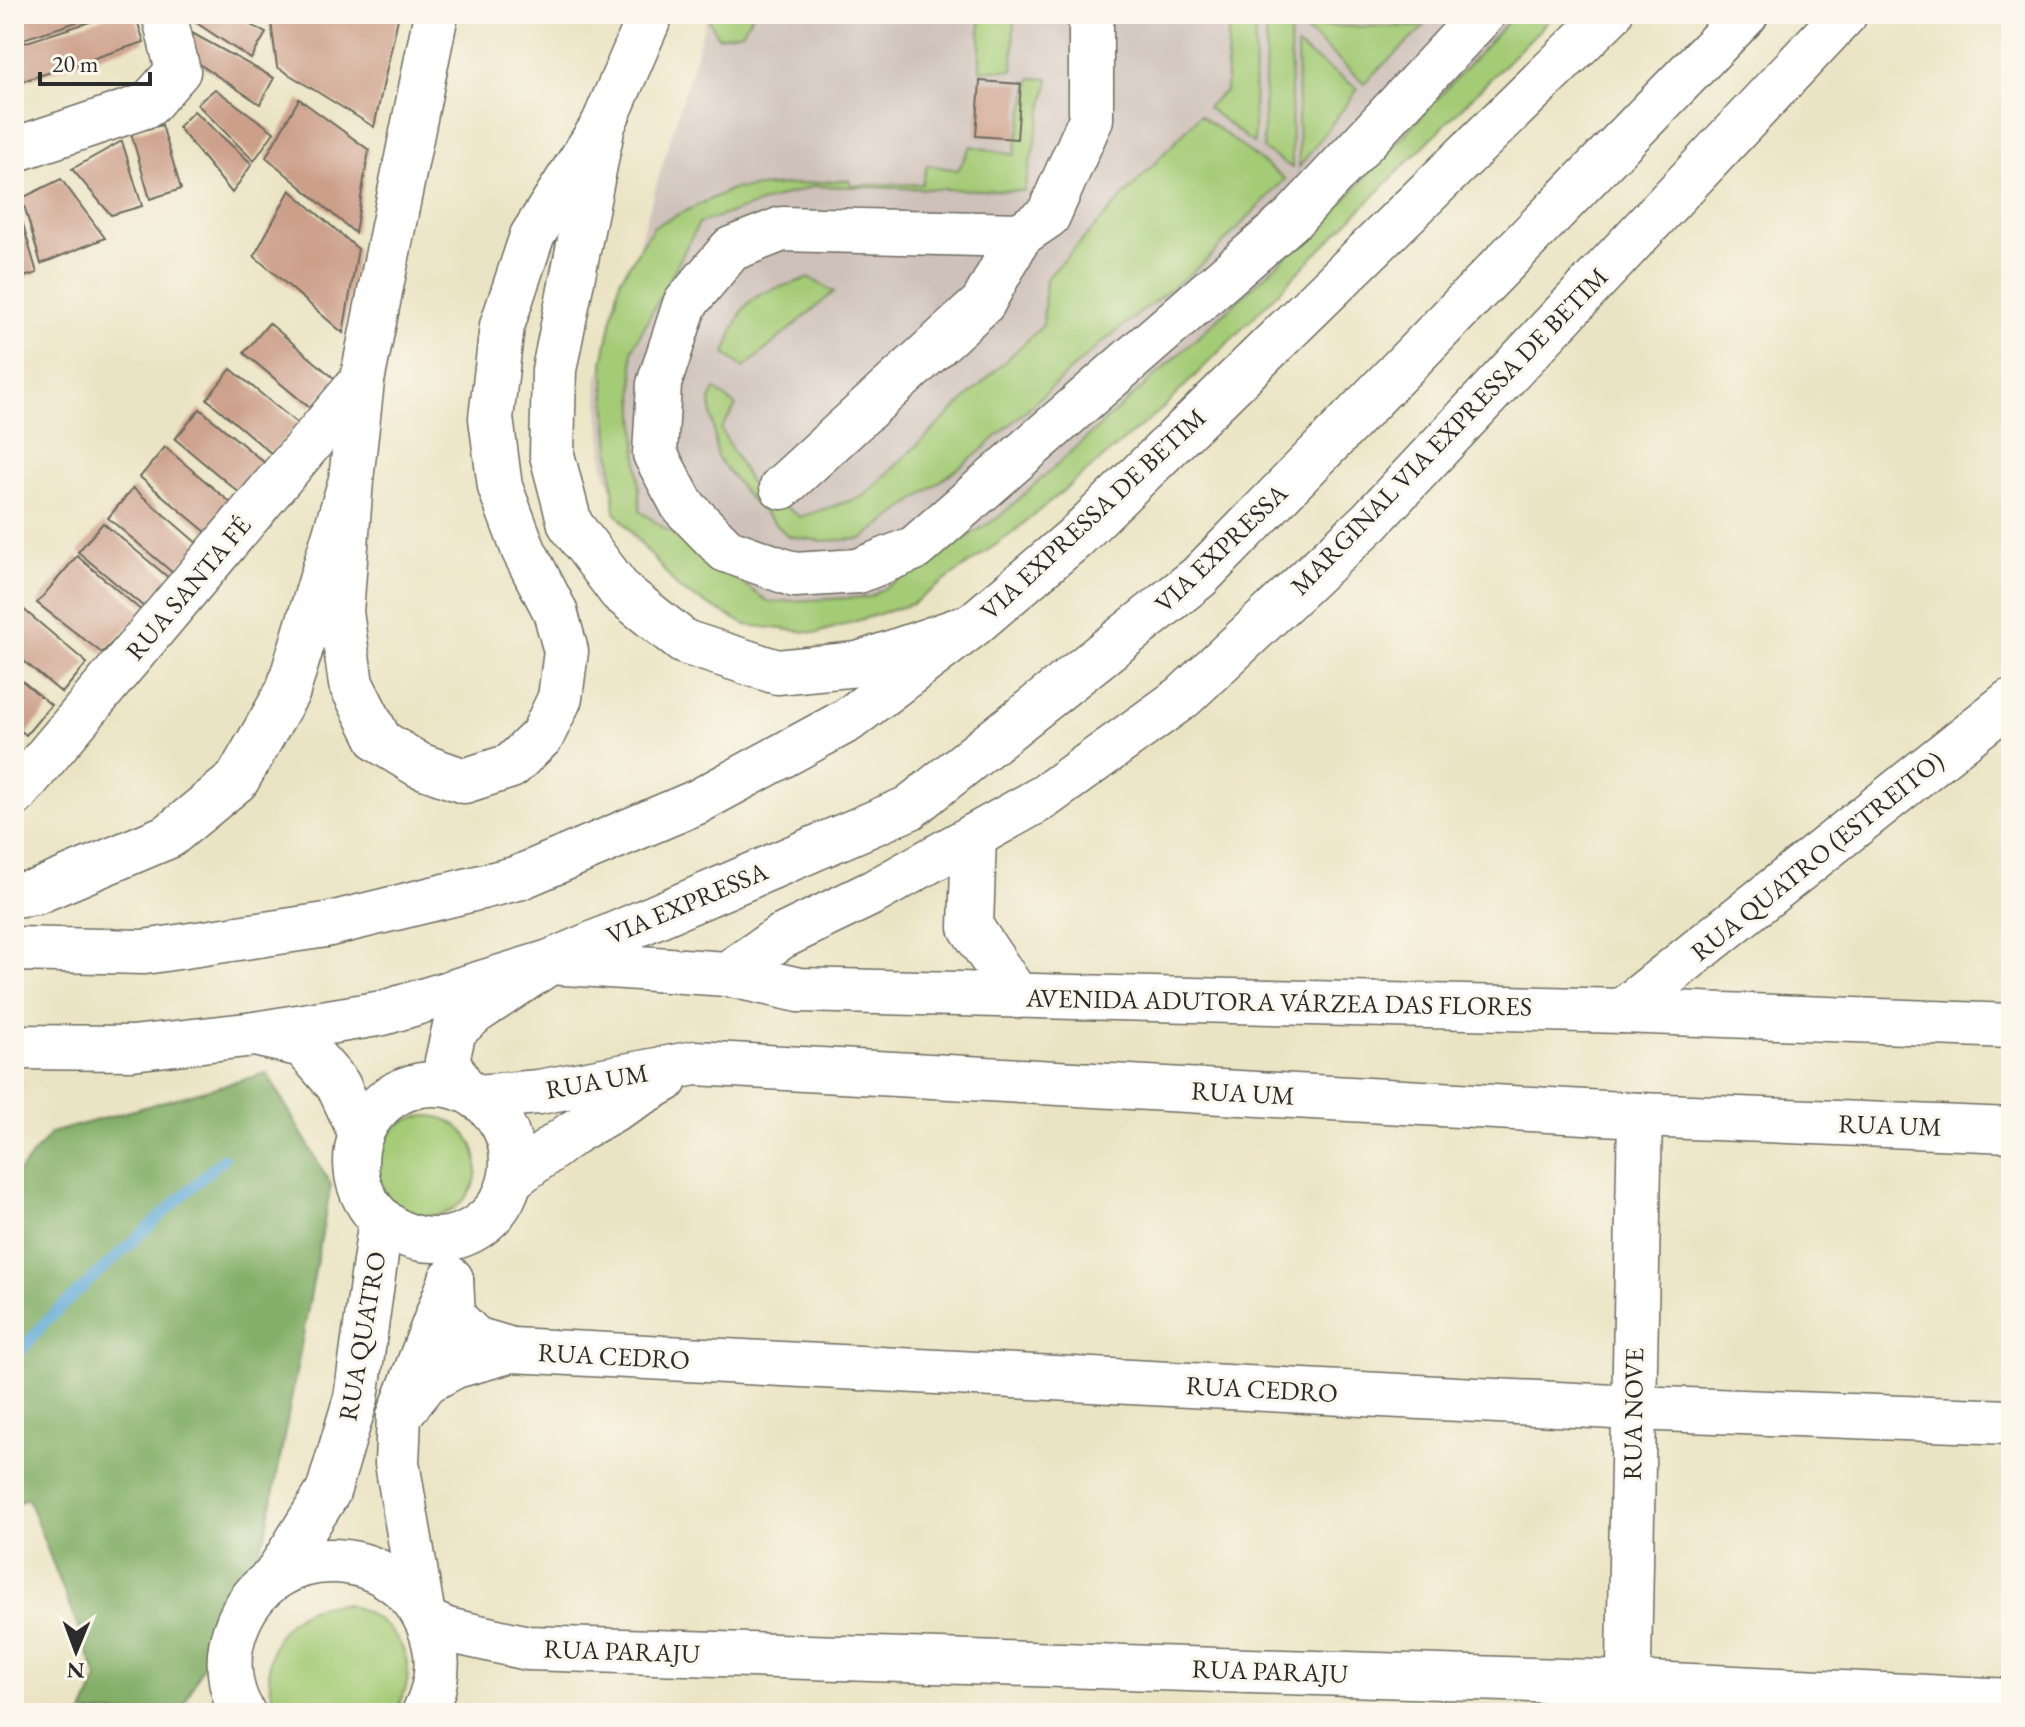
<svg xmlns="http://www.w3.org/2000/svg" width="2025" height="1727" font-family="'EB Garamond',serif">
<rect width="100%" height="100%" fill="#fbf7ec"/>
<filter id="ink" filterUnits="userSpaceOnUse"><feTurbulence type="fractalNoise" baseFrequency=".0125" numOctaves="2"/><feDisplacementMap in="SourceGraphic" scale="16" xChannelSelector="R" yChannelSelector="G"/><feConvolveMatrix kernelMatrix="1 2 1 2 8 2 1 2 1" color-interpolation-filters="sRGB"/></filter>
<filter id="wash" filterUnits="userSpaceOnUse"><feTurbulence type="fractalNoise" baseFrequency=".006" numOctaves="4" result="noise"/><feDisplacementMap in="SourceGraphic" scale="32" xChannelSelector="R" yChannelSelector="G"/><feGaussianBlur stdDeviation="1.8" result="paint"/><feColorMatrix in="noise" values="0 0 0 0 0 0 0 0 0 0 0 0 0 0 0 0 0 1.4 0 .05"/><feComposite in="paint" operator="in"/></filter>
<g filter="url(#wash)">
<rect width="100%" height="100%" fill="#ebe4c4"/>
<path fill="#cec1ba" d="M708 14H1543L989 540 873 618 778 621 699 598 633 540 604 470 597 382Z"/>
<g fill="#a4cb76" stroke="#687b50" stroke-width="2">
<path d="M706 14H753L742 32 718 37Z"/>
<path d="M980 14H1014L1013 70H980Z"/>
<path d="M1229 14H1255L1254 144 1207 107 1226 90Z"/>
<path d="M1267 14H1290L1292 168 1263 149Z"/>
<path d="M1515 14H1555L1162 409 1011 534 912 604 817 633 746 625 679 589 615 512 603 362 620 280 654 226 732 189 849 180 851 185 922 184 927 165 958 170 971 146 1014 155 1031 78 1049 79 1024 191 814 186 699 223 632 350 640 511 769 602 870 597 999 517 1175 358 1327 219Z"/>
<path d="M1302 26 1424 27 1364 83Z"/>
<path d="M1297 46 1358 89 1299 167Z"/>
<path d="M1200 115 1285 179 1205 262 1099 345 976 455 862 539 821 541 788 536 749 498 717 457 710 401 715 389 736 406 721 429 749 481 800 517 864 496 1043 325 1046 279Z"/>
<path d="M810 278 834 292 744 368 725 354C746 291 749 297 810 278Z"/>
<circle cx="427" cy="1166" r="50"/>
<path d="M346 1604C396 1620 427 1663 394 1713H280C257 1671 270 1619 320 1606 328 1604 337 1605 346 1604Z"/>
</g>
<path fill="#83af67" stroke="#576d49" stroke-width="2" d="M267 1073 331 1185 266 1534 180 1713H83L98 1679 27 1497 14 1507V1177L51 1133Z"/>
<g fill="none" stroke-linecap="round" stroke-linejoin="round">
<path stroke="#5ea9d6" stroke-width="11" d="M14 1360 46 1321 224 1158"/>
</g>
<g id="blocks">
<g fill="#cc9f89">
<path d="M14 14H99V15L14 42Z"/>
<path d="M115 14H135L144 42 20 82 14 62V46Z"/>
<path d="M183 14H230L266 33 251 59Z"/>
<path d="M270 14H399L374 127 277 67Z"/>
<path d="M192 33 274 78 260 104 190 58Z"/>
<path d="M980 81 1021 84 1017 139 976 136Z"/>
<path d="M215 89 274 132 254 161 197 104Z"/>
<path d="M299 99 369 150 355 233 266 157Z"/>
<path d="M194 111 252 164 232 193 178 127Z"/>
<path d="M162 125 181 189 150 199 131 133Z"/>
<path d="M122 141 142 206 111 215 72 169Z"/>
<path d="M61 179 105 238 41 264 22 198Z"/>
<path d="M290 190 358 249 343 333 254 256Z"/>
<path d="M18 207 37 273 14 280V208Z"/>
<path d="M269 323 335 379 310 408 244 353Z"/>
<path d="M231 369 298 424 272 454 207 399Z"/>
<path d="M200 409 266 464 241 494 175 439Z"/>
<path d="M165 447 231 503 206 532 140 477Z"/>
<path d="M133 488 198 544 173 573 108 518Z"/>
<path d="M103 523 169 578 144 607 78 552Z"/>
<path d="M77 556 143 612 102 653 37 603Z"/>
<path d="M22 608 87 663 62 693 14 653V617Z"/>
<path d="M14 674 51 705 26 735 14 725Z"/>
</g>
</g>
</g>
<g filter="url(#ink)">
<use href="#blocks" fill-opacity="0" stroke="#6e6c61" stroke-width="2"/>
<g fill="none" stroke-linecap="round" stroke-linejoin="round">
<g stroke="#6e6c61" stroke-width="47">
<g id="minor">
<path d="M1091 14V119L1048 216 1020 235 782 229 731 249 685 304 659 384 655 454 683 506 726 550 795 575 858 571 915 548 1294 217 1483 14"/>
<path d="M14 150 148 105 178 71 164 14"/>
<path d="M782 487 983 303 1020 235"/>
<path d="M14 795 362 381"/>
<path d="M974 836 971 927 1017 996"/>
<path d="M727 974 781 937 874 892 1044 797 1183 697 1370 521 1845 14"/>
<path d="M1622 1011 2011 701"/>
<path d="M255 1034 303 1045 338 1085 361 1134"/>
<circle cx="434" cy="1162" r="78"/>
<path d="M464 1090 447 1061 454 1030 475 1012 550 962 727 974 799 990 1622 1011 2011 1026"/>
<path d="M477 1097 539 1092 695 1063 1640 1115 2011 1130"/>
<path d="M511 1179 574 1132 665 1080"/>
<path d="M451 1279 453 1317 475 1339 512 1350 1633 1408 2011 1422"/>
<path d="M405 1408 427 1381 455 1366 512 1350"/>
<path d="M274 1578 328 1492 356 1398 381 1219"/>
<path d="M422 1610 397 1463 399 1416 451 1280"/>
<path d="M429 1622 447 1630 528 1648 1628 1683 2011 1701"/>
<path d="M243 1713C228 1689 226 1657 235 1631 269 1531 409 1541 434 1642 440 1666 435 1691 424 1713"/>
<path d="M1628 1713 1640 1115"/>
</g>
</g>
<g stroke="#6e6c61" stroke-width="47">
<g id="major">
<path d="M651 14 603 125 554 370 552 455 570 524 620 591 684 642 777 672 858 664 964 628"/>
<path d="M351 480 341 612 351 684 380 741 419 765 464 781 511 766 542 736 560 698 566 651 555 611 524 551 500 487 491 418 502 326 532 236 603 125"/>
<path d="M14 895 36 892 169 836 237 780 288 691 351 480 362 381 436 14"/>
</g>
</g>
<g stroke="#6e6c61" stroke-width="47">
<g id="highway">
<path d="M14 949 144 952 326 925 518 878 697 802 848 720 973 625 1075 538 1610 14"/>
<path d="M14 1047 132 1048 255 1034 383 1013 550 962 909 808 1199 577 1746 14"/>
</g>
</g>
<use href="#minor" stroke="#fff" stroke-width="44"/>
<use href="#major" stroke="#fff" stroke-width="44"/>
<use href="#highway" stroke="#fff" stroke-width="44"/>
</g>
</g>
<g text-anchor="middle" stroke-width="6" stroke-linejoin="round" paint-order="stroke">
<g font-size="26" fill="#2b2b2b" stroke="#fbf7ec">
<text transform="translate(1449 431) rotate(-46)" y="9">MARGINAL VIA EXPRESSA DE BETIM</text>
<text transform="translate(1093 514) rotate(-43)" y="9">VIA EXPRESSA DE BETIM</text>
<text transform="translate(1221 548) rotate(-44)" y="9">VIA EXPRESSA</text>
<text transform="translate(188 588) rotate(-50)" y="9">RUA SANTA FÉ</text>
<text transform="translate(1817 856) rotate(-39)" y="9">RUA QUATRO (ESTREITO)</text>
<text transform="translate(687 903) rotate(-23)" y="9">VIA EXPRESSA</text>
<text transform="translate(1279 1002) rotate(1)" y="9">AVENIDA ADUTORA VÁRZEA DAS FLORES</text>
<text transform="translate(597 1081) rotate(-10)" y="9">RUA UM</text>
<text transform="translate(1243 1093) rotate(3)" y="9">RUA UM</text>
<text transform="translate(1890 1125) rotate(2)" y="9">RUA UM</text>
<text transform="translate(362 1336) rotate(-80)" y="9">RUA QUATRO</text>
<text transform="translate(614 1356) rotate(3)" y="9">RUA CEDRO</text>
<text transform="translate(1262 1389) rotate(3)" y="9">RUA CEDRO</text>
<text transform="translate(1633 1414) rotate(-89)" y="9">RUA NOVE</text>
<text transform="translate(622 1651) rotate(2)" y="9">RUA PARAJU</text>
<text transform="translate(1270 1671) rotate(2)" y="9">RUA PARAJU</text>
</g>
</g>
<rect width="2025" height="1727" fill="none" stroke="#fbf7ec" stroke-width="48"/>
<g transform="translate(76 1651) rotate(181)" stroke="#fbf7ec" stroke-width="6" paint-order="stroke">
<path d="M0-6L14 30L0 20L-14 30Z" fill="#2b2b2b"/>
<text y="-12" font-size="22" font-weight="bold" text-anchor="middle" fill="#2b2b2b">N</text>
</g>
<path d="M40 72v12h110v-12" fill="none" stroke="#2b2b2b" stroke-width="4"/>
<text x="52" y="72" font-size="24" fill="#2b2b2b" stroke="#fbf7ec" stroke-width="6" paint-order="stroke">20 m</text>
</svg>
